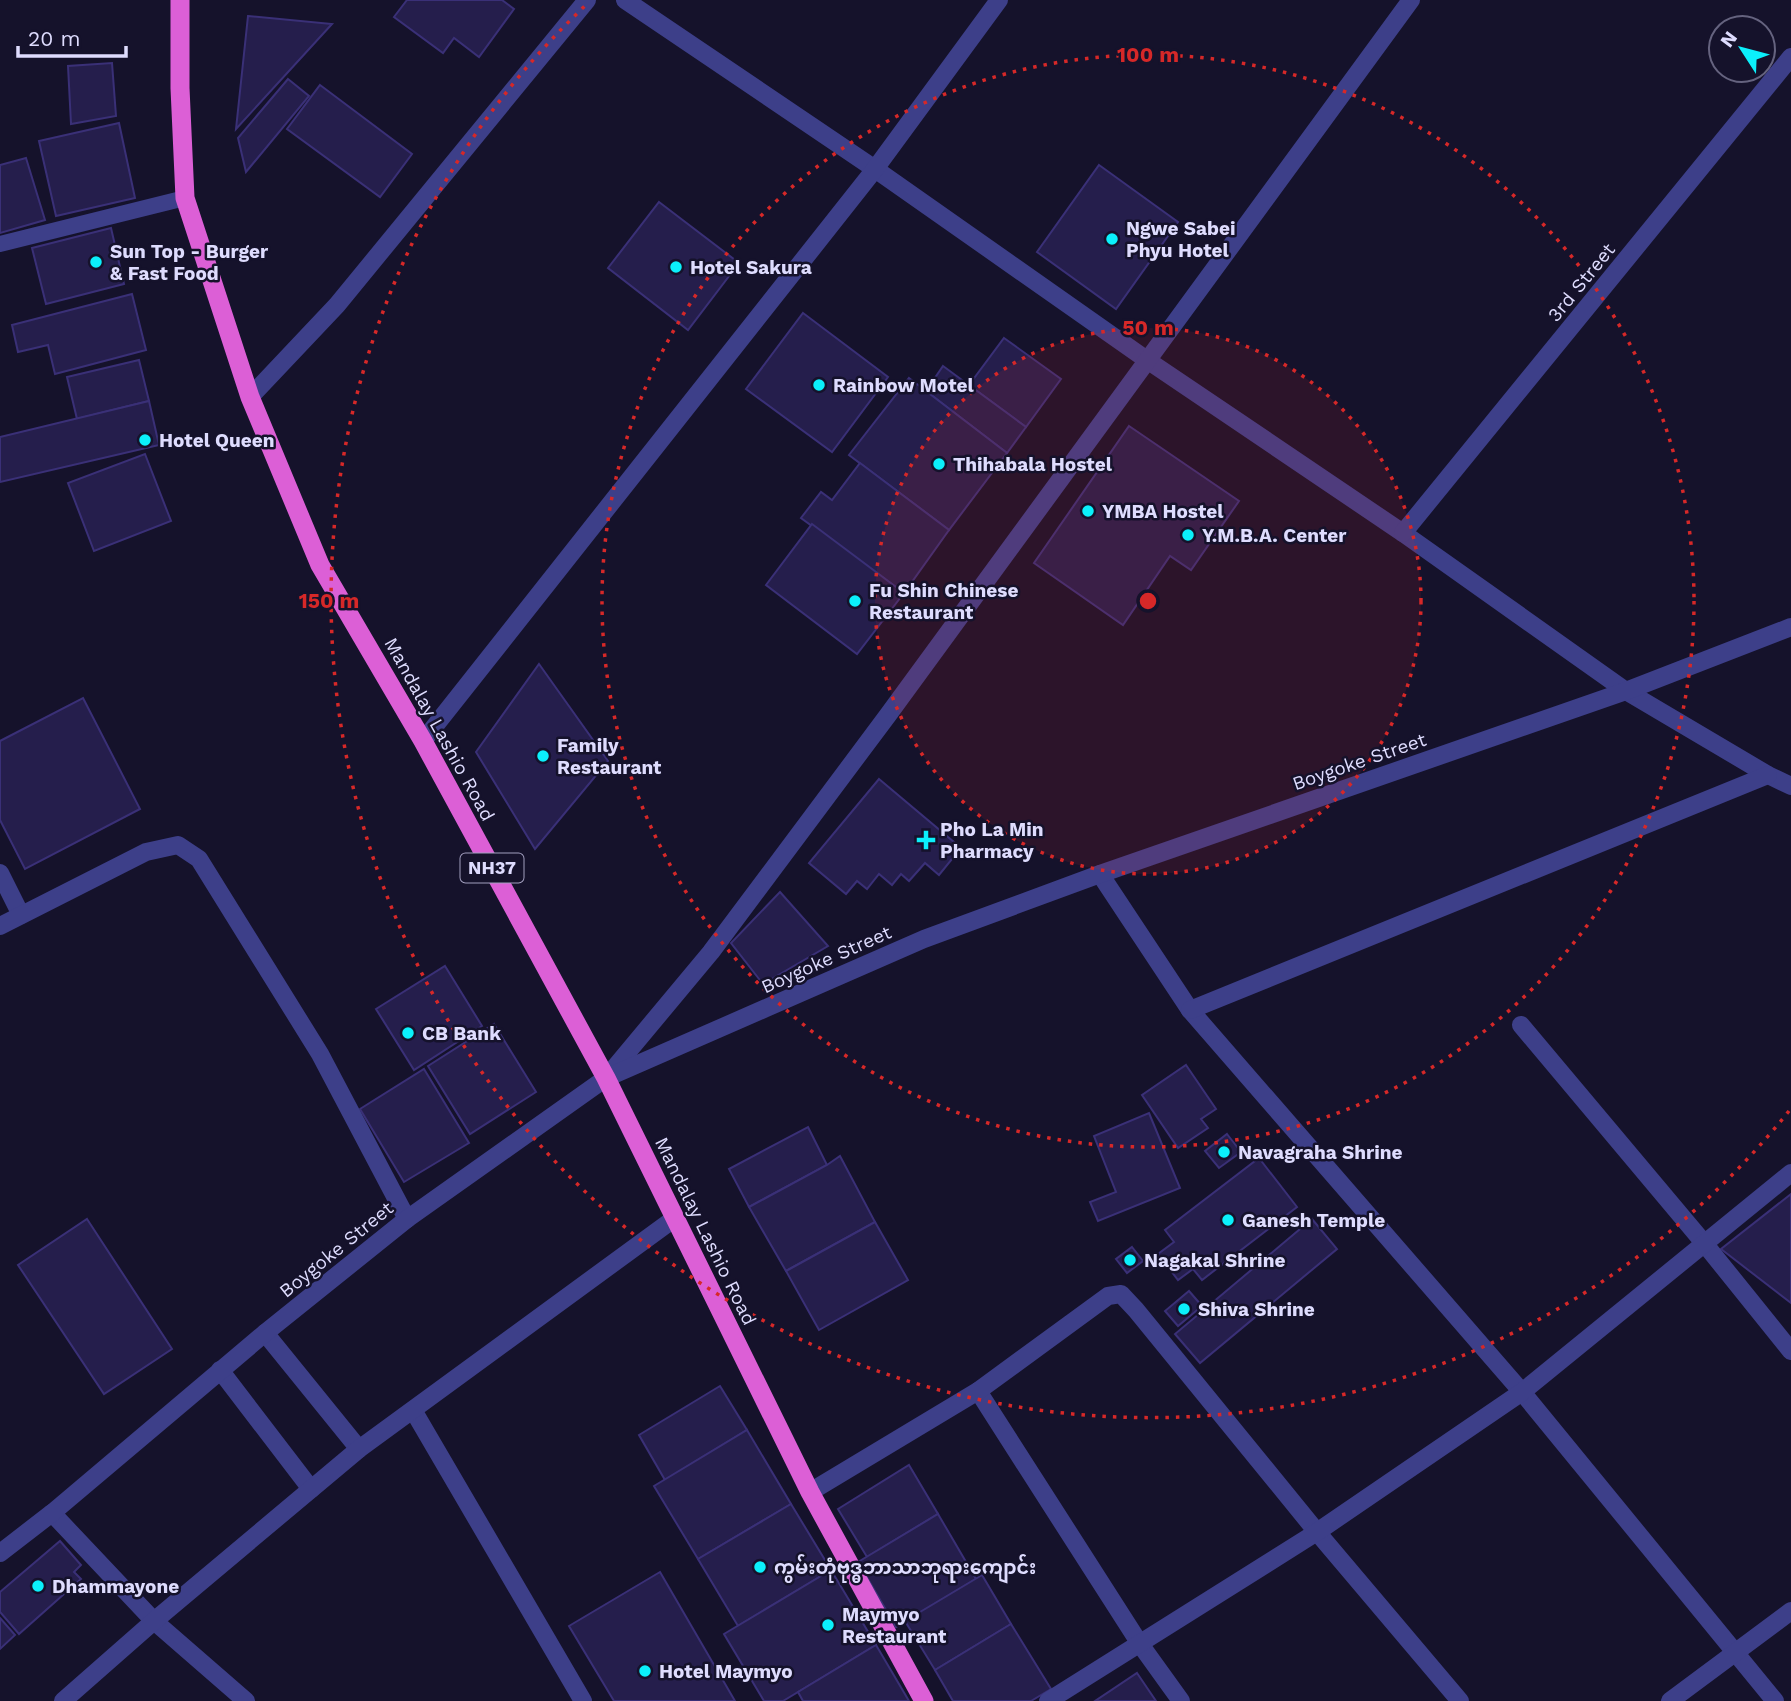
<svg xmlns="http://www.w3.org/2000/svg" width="1791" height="1701" font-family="'Work Sans','Noto Sans Myanmar',sans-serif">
<rect width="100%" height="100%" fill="#15122b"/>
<g fill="#251e4c" stroke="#3a3077" stroke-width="2">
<path d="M407 0H502L514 9 479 57 454 38 443 53 394 17Z"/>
<path d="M248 16 332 24 236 129Z"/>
<path d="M112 63 116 116 71 124 68 66Z"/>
<path d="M288 79 309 96 246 172 238 138Z"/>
<path d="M320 85 412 154 380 197 287 129Z"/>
<path d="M119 123 135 198 56 216 39 141Z"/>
<path d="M26 158 45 220 0 233V165Z"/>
<path d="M1099 165 1178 222 1116 309 1037 252Z"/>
<path d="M659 202 739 263 688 330 608 268Z"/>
<path d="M111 228 124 284 46 304 32 248Z"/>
<path d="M132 294 146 350 55 374 48 345 18 352 12 325Z"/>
<path d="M803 313 888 377 832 452 746 389Z"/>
<path d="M1004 338 1061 379 1026 427 969 385Z"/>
<path d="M139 360 149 401 77 419 67 377Z"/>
<path d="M943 366 1026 427 1007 453 926 391Z"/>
<path d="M909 378 1007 453 949 530 849 455Z"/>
<path d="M149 401 159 445 0 482V437Z"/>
<path d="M1129 426 1239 501 1191 570 1170 556 1123 625 1034 563Z"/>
<path d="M145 454 171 521 94 551 68 483Z"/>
<path d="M860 463 949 530 904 593 801 518 821 492 832 500Z"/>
<path d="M812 524 904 593 857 654 766 585Z"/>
<path d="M539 664 608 761 535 849 476 752Z"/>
<path d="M83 698 140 809 25 869 0 820V741Z"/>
<path d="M879 779 961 848 939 875 925 863 909 881 901 874 892 885 879 874 867 889 857 881 846 894 809 863Z"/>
<path d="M780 892 828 946 763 984 731 943Z"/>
<path d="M445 966 482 1026 414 1070 376 1009Z"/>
<path d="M494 1024 536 1092 470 1134 428 1066Z"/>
<path d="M1186 1065 1216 1109 1201 1119 1208 1128 1178 1148 1142 1095Z"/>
<path d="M424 1069 469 1143 404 1182 360 1109Z"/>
<path d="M1149 1113 1180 1188 1098 1221 1090 1202 1116 1192 1094 1136Z"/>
<path d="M808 1127 827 1165 749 1207 729 1169Z"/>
<path d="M1227 1134 1241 1152 1219 1168 1205 1151Z"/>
<path d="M840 1156 875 1222 786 1271 749 1207 827 1165Z"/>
<path d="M1259 1158 1297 1207 1202 1280 1193 1269 1178 1280 1158 1254 1174 1242 1165 1230Z"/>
<path d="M1791 1194V1303L1721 1249Z"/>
<path d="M87 1219 172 1349 104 1394 18 1265Z"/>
<path d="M1312 1219 1337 1249 1200 1363 1175 1334Z"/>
<path d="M875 1222 908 1280 819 1330 786 1271Z"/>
<path d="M1132 1247 1143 1261 1127 1273 1116 1259Z"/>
<path d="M1189 1291 1202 1306 1178 1326 1165 1311Z"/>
<path d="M720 1386 747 1430 665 1480 639 1435Z"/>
<path d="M747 1430 791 1504 698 1559 654 1486Z"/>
<path d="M909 1465 938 1514 867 1557 838 1509Z"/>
<path d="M791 1504 831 1570 738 1626 698 1559Z"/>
<path d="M938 1514 976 1579 896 1627 858 1562Z"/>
<path d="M60 1541 81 1565 74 1572 81 1579 19 1634 0 1612V1592Z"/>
<path d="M831 1570 876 1645 783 1701H764L724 1634Z"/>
<path d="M660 1572 735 1701H614L569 1626Z"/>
<path d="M982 1575 1011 1624 935 1670 905 1621Z"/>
<path d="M0 1618 15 1635 0 1649Z"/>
<path d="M1011 1624 1051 1689 1031 1701H953L935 1670Z"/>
<path d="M876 1645 909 1701H803L798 1692Z"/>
<path d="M1137 1673 1156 1701H1095Z"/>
</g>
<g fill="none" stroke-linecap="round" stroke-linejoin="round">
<path stroke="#3d3f89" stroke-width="16" d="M0 244 185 198"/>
<g stroke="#3d3f89" stroke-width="18">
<path d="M625 0 875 169 1147 360 1403 533 1626 691 1768 775 1791 786"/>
<path d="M250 397 337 305 587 0"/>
<path d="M1403 533 1791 57"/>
<path d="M423 741 875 169 999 0"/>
<path d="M0 873 21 915"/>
<path d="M1100 874 1190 1010 1522 1392 1775 1701"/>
<path d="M0 926 146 852 178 845 199 859 320 1054 407 1219"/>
<path d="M1190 1010 1768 775"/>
<path d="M1521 1025 1704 1243 1791 1351"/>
<path d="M606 1078 711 952 888 715 1411 0"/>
<path d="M265 1333 359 1449"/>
<path d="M220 1370 311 1489"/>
<path d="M978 1391 1140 1644 1181 1701"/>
<path d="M413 1410 583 1701"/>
<path d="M810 1492 978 1391 1108 1296 1121 1294 1136 1310 1317 1532 1460 1701"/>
<path d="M52 1513 154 1621 246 1701"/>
<path d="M63 1701 154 1621 359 1449 675 1218"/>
<path d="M1048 1701 1317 1532 1522 1392 1791 1173"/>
<path d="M1670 1701 1791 1611"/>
</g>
<path stroke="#3d3f89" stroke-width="18" d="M0 1553 52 1513 265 1333 407 1219 606 1078 924 939 1100 874 1626 691 1791 627"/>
<path stroke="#dc5fd6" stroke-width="19" d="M180 0V88L185 198 250 397 320 565 423 741 606 1078 810 1492 924 1701"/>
</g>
<circle cx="1148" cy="601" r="273" fill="#d62828" fill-opacity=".12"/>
<g fill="none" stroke="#d62828" stroke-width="3.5" stroke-dasharray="3.5 7">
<circle cx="1148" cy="601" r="273"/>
<circle cx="1148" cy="601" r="546"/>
<path d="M1789 1111A819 819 0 1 1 589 2"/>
</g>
<g fill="#0bf0fb" stroke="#15122b" stroke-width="2.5">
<circle cx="1112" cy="239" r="7"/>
<circle cx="96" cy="262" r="7"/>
<circle cx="676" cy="267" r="7"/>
<circle cx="819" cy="385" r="7"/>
<circle cx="145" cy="440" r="7"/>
<circle cx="939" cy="464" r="7"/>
<circle cx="1088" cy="511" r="7"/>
<circle cx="1188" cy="535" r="7"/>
<circle cx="855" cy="601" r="7"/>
<circle cx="543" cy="756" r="7"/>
<path d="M922.5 829.5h7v7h7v7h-7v7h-7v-7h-7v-7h7z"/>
<circle cx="408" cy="1033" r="7"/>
<circle cx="1224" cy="1152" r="7"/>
<circle cx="1228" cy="1220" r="7"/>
<circle cx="1130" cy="1260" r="7"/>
<circle cx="1184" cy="1309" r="7"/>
<circle cx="760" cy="1567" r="7"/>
<circle cx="38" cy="1586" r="7"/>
<circle cx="828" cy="1625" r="7"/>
<circle cx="645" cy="1671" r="7"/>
</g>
<g text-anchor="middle" stroke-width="5" stroke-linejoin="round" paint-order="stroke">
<rect fill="#15122b" stroke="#a29fbf" stroke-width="2" x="460.5" y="853.5" width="63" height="29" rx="5"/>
<g font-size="18" font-weight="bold" fill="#dedcfe">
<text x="492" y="874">NH37</text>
</g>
<g font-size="19" font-weight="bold" fill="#dedcfe" stroke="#15122b" text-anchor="start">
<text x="1126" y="235">Ngwe Sabei<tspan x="1126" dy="22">Phyu Hotel</tspan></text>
<text x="110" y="258">Sun Top - Burger<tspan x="110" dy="22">&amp; Fast Food</tspan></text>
<text x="690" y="274">Hotel Sakura</text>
<text x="833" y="392">Rainbow Motel</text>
<text x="159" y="447">Hotel Queen</text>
<text x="953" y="471">Thihabala Hostel</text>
<text x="1102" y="518">YMBA Hostel</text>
<text x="1202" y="542">Y.M.B.A. Center</text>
<text x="869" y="597">Fu Shin Chinese<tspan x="869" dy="22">Restaurant</tspan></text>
<text x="557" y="752">Family<tspan x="557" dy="22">Restaurant</tspan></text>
<text x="940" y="836">Pho La Min<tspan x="940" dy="22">Pharmacy</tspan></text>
<text x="422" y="1040">CB Bank</text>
<text x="1238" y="1159">Navagraha Shrine</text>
<text x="1242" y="1227">Ganesh Temple</text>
<text x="1144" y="1267">Nagakal Shrine</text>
<text x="1198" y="1316">Shiva Shrine</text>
<text x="774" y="1574">ကွမ်းတုံဗုဒ္ဓဘာသာဘုရားကျောင်း</text>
<text x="52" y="1593">Dhammayone</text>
<text x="842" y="1621">Maymyo<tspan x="842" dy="22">Restaurant</tspan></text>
<text x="659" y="1678">Hotel Maymyo</text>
</g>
<g font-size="19" fill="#dedcfe" stroke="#15122b">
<text transform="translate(1581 282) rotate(-51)" y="7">3rd Street</text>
<text transform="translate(440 729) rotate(61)" y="7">Mandalay Lashio Road</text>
<text transform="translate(1359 761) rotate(-19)" y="7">Boygoke Street</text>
<text transform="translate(826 959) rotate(-24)" y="7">Boygoke Street</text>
<text transform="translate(706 1231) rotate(64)" y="7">Mandalay Lashio Road</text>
<text transform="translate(336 1249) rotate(-39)" y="7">Boygoke Street</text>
</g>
</g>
<circle cx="1148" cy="601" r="10" fill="#d62828" stroke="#15122b" stroke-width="3.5"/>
<g font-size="21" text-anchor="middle" font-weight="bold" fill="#d62828" stroke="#15122b" stroke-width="5" stroke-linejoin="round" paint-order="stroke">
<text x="1148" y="62">100 m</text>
<text x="1148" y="335">50 m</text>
<text x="329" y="608">150 m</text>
</g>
<g transform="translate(1742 49) rotate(306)"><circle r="33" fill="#15122b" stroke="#65637f" stroke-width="2"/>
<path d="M0-5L12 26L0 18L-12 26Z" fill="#0bf0fb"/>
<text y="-10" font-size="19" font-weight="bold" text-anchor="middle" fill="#dedcfe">N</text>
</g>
<path d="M18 46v10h108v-10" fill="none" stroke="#dedcfe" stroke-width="3.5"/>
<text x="28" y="46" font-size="21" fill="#dedcfe" stroke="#15122b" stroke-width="5" paint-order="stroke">20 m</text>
</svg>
